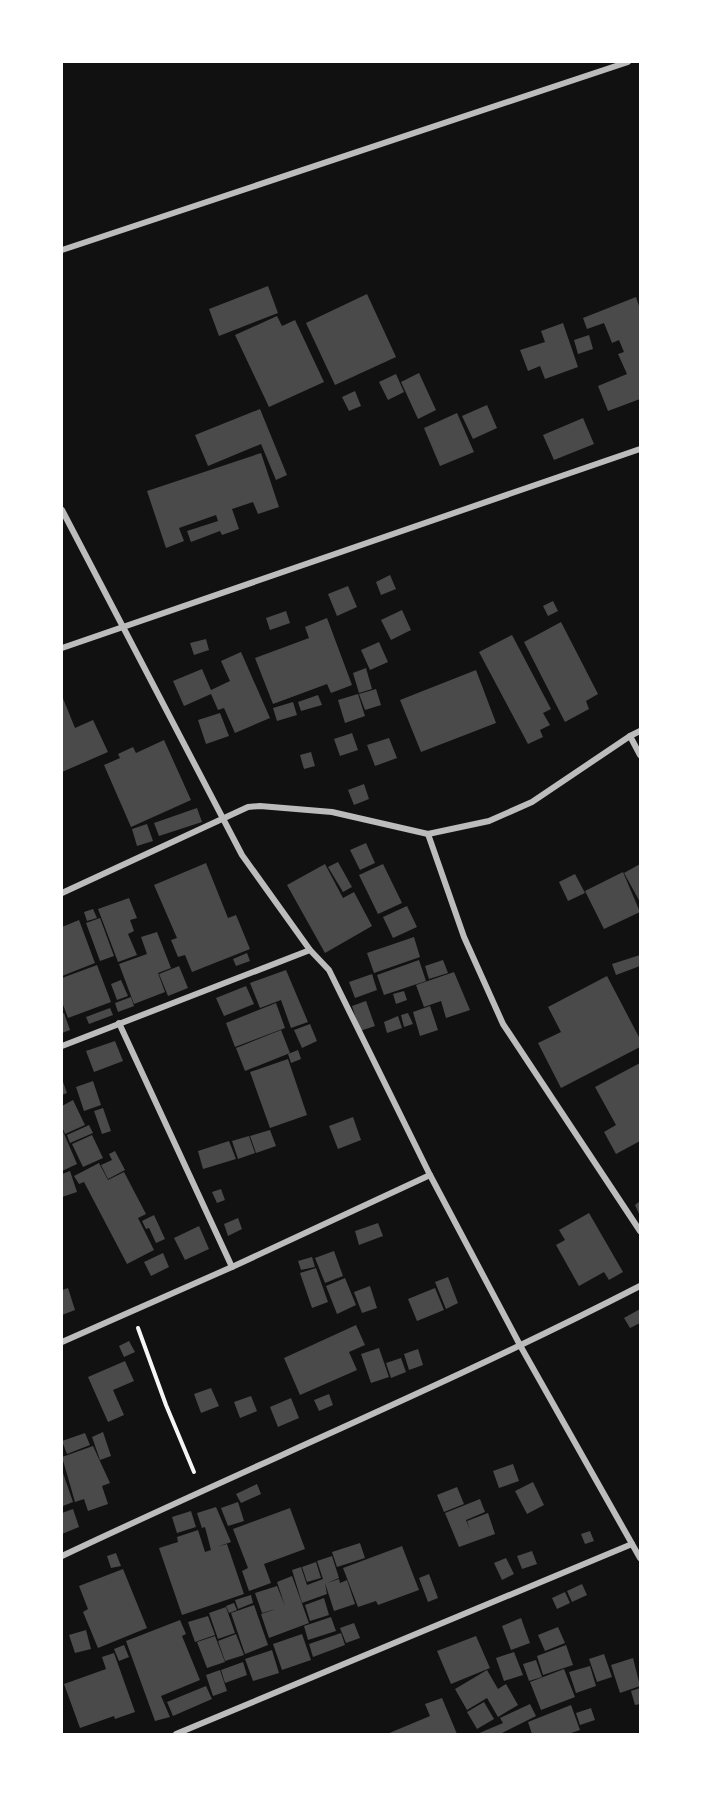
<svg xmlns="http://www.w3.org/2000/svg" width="702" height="1796" font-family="'Space Grotesk',sans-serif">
<rect width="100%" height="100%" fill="#111"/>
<g fill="#4a4a4a">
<path d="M268 286 278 313 219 336 209 309Z"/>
<path d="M367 294 396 357 335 385 306 323Z"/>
<path d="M636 297 640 309V399L608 411 598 386 627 374 618 354 624 352 619 340 612 343 604 323 587 329 583 318Z"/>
<path d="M277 316 282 326 295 320 324 382 269 407 235 335Z"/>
<path d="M563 323 578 367 545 379 540 366 528 371 520 350 545 342 541 331Z"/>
<path d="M589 335 593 349 578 354 574 340Z"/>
<path d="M419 373 436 410 418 419 401 382Z"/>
<path d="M396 374 404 392 388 400 379 382Z"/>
<path d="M355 391 361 406 349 411 342 397Z"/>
<path d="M487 405 497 428 473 439 462 416Z"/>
<path d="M260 409 287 475 276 480 261 444 208 466 195 435Z"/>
<path d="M457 413 474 452 440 466 424 428Z"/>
<path d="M583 418 594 444 554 460 543 435Z"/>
<path d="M261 453 279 507 258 514 253 502 232 509 239 529 222 535 220 531 191 542 187 531 218 521 216 515 179 528 184 541 166 548 147 491Z"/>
<path d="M390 575 396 589 381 595 376 582Z"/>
<path d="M348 586 357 607 337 616 328 594Z"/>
<path d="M553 601 558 611 548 616 543 606Z"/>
<path d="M402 610 411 630 391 640 381 620Z"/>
<path d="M286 611 290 623 270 630 266 618Z"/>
<path d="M327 618 352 685 331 693 327 684 273 704 255 658 309 638 305 627Z"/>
<path d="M561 622 598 694 586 701 589 709 565 722 524 642Z"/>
<path d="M512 635 551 709 543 713 550 725 540 730 543 737 528 744 479 652Z"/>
<path d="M206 639 209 650 194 655 190 643Z"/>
<path d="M379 642 388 662 370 670 361 650Z"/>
<path d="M241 652 270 718 235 733 224 708 218 710 211 694 184 706 173 681 202 669 211 690 230 681 221 661Z"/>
<path d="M366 668 372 689 359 693 353 673Z"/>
<path d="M476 670 496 723 421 752 400 700Z"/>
<path d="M376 689 381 705 365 710 359 694Z"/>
<path d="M358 694 365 716 345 723 338 700Z"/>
<path d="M318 695 322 705 301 711 298 702Z"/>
<path d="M62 696 75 728 93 720 108 752 62 772Z"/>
<path d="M293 702 297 715 277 721 273 708Z"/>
<path d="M220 713 229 736 206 744 198 720Z"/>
<path d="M352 733 358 750 340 756 334 739Z"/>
<path d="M389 738 397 758 375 766 367 745Z"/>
<path d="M164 740 191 800 131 827 104 765 120 758 118 754 133 747 136 753Z"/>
<path d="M311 752 315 766 304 769 300 755Z"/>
<path d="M364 784 369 799 354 805 348 790Z"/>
<path d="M197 808 202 822 159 836 154 823Z"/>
<path d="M147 824 153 841 137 846 132 829Z"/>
<path d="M366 843 375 863 360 870 350 850Z"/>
<path d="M338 862 352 887 343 892 328 867Z"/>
<path d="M206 863 228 918 236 915 250 949 192 972 185 955 178 957 171 940 177 938 154 885Z"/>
<path d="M325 864 343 898 354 892 372 926 325 953 287 885Z"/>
<path d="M383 864 402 903 378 914 359 875Z"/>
<path d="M640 864V902L624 873Z"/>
<path d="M623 872 640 912 604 929 585 891Z"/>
<path d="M575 874 585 893 568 901 559 882Z"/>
<path d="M129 898 137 918 130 920 134 931 128 934 137 955 118 962 98 909Z"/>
<path d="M407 906 417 927 393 938 383 917Z"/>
<path d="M93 909 97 918 87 921 84 912Z"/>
<path d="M100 918 114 956 100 961 86 923Z"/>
<path d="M79 920 95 963 62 976V927Z"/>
<path d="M157 932 171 968 158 973 165 992 134 1004 119 964 147 954 141 937Z"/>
<path d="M414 937 420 957 374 973 367 953Z"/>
<path d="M247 953 250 961 236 966 233 959Z"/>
<path d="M640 955V966L616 975 612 964Z"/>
<path d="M419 960 426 981 384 995 377 975Z"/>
<path d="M443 960 448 973 429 979 425 966Z"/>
<path d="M97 965 111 1002 68 1018 62 1002V978Z"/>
<path d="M179 966 188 988 168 996 159 974Z"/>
<path d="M286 970 308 1022 291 1028 281 1000 260 1008 250 983Z"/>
<path d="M454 972 470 1010 446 1018 441 1001 424 1007 416 985Z"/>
<path d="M372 974 377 990 355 998 349 982Z"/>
<path d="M607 976 640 1039V1047L561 1088 538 1043 561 1032 548 1007Z"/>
<path d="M121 980 128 996 117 1000 111 984Z"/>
<path d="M246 986 254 1004 224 1016 216 998Z"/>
<path d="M404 991 407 1000 396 1004 393 994Z"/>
<path d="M131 997 134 1006 118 1012 115 1003Z"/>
<path d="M366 1001 375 1026 360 1031 352 1006Z"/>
<path d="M276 1003 285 1028 235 1047 226 1023Z"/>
<path d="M430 1006 438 1030 420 1036 413 1012Z"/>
<path d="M110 1008 113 1015 89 1024 86 1017Z"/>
<path d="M64 1013 70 1030 62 1033V1014Z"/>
<path d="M408 1013 413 1024 404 1027 401 1015Z"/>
<path d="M398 1016 402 1028 387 1033 384 1022Z"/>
<path d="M310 1024 317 1041 302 1048 294 1030Z"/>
<path d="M281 1030 290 1053 245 1071 236 1048Z"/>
<path d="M115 1041 123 1061 94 1072 86 1051Z"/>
<path d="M298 1050 301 1059 291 1063 288 1054Z"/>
<path d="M288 1059 307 1115 270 1128 250 1072Z"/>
<path d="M640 1063V1141L616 1154 604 1132 616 1125 595 1087Z"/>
<path d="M62 1079 67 1093 62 1095Z"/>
<path d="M93 1081 101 1105 84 1111 76 1087Z"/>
<path d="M73 1100 85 1125 65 1134 62 1127V1106Z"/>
<path d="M103 1108 111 1131 102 1134 94 1111Z"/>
<path d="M353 1117 361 1140 338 1149 329 1126Z"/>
<path d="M89 1125 93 1133 70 1143 67 1135Z"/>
<path d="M62 1129 77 1164 62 1171Z"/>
<path d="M270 1130 276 1146 256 1153 250 1136Z"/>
<path d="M92 1135 103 1158 83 1167 72 1144Z"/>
<path d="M249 1136 255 1153 238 1159 232 1141Z"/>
<path d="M229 1141 236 1159 203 1169 198 1151Z"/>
<path d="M115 1151 125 1170 108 1179 101 1165 112 1160 109 1154Z"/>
<path d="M99 1163 108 1180 124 1172 146 1214 138 1218 154 1250 127 1264 84 1182 79 1184 74 1176Z"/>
<path d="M70 1171 77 1192 62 1197V1174Z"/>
<path d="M221 1189 225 1200 217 1203 212 1192Z"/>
<path d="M640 1201V1216L635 1205Z"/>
<path d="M589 1213 623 1272 609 1280 604 1272 579 1286 556 1245 565 1240 559 1230Z"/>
<path d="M154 1215 165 1239 156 1243 149 1228 146 1229 142 1221Z"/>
<path d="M238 1218 242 1229 228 1236 224 1224Z"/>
<path d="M378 1223 383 1236 359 1245 355 1231Z"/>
<path d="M199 1226 209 1249 185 1260 174 1238Z"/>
<path d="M334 1251 343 1276 325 1283 315 1258Z"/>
<path d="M163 1253 169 1267 151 1276 144 1262Z"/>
<path d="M312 1257 315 1267 301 1270 298 1261Z"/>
<path d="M316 1268 328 1302 312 1308 300 1273Z"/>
<path d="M448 1277 458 1303 446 1309 435 1282Z"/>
<path d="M345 1278 356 1305 337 1314 326 1286Z"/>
<path d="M370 1286 377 1308 362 1313 354 1292Z"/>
<path d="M68 1288 75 1310 62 1315V1290Z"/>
<path d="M435 1288 444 1310 417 1321 408 1299Z"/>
<path d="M640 1309V1323L630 1328 624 1318Z"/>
<path d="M356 1325 365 1345 349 1352 357 1370 300 1395 284 1358Z"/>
<path d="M129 1341 135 1352 124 1357 119 1346Z"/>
<path d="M379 1348 389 1377 371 1383 361 1354Z"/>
<path d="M418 1349 423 1365 409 1370 404 1354Z"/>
<path d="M401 1358 406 1372 391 1378 386 1363Z"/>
<path d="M125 1361 134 1381 113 1390 124 1415 108 1422 88 1377Z"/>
<path d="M211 1388 219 1406 201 1413 194 1394Z"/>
<path d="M329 1394 333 1405 319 1411 314 1400Z"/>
<path d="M251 1396 257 1411 240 1418 234 1402Z"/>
<path d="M291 1398 299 1418 278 1427 270 1407Z"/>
<path d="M103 1432 111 1456 100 1460 92 1437Z"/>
<path d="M85 1433 90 1445 67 1454 62 1441Z"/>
<path d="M93 1446 110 1483 102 1486 108 1504 88 1511 84 1499 75 1502 62 1457Z"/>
<path d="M513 1464 519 1481 499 1488 493 1471Z"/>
<path d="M62 1470 73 1502 63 1506 62 1502Z"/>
<path d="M533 1482 544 1505 527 1514 515 1491Z"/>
<path d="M257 1484 261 1494 241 1503 236 1494Z"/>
<path d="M457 1487 464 1504 444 1512 437 1495Z"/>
<path d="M480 1499 485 1512 466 1520 470 1530 467 1521 488 1513 495 1534 459 1547 445 1513Z"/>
<path d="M238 1502 244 1521 228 1526 221 1508Z"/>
<path d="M216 1507 231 1542 217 1547 227 1544 244 1594 182 1615 159 1548 178 1542 177 1537 198 1530 205 1552 211 1550 205 1527 202 1528 197 1513Z"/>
<path d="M290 1508 305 1549 264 1564 271 1583 249 1591 242 1571 248 1568 233 1529Z"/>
<path d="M73 1509 79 1527 62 1534V1513Z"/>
<path d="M191 1511 196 1527 177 1533 172 1517Z"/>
<path d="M590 1531 594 1541 585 1544 581 1534Z"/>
<path d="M360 1543 365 1558 337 1567 332 1552Z"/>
<path d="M402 1546 419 1590 378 1605 376 1601 358 1607 343 1568Z"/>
<path d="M532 1551 537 1564 522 1569 517 1556Z"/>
<path d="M116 1553 121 1566 111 1568 107 1556Z"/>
<path d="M332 1556 339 1578 327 1583 339 1579 340 1583 347 1580 355 1604 334 1611 325 1583 327 1594 302 1603 292 1570 301 1567 307 1585 323 1579 317 1561Z"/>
<path d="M506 1558 514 1574 502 1580 494 1563Z"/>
<path d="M316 1562 321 1578 307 1582 302 1567Z"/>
<path d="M123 1569 147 1628 98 1648 83 1612 88 1609 79 1586Z"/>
<path d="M429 1574 438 1598 428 1602 419 1578Z"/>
<path d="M292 1576 309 1623 269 1638 261 1614 276 1609 262 1613 255 1593 277 1586 285 1606 277 1582Z"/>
<path d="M582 1584 587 1595 572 1602 567 1591Z"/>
<path d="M565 1592 570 1603 557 1609 552 1598Z"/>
<path d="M251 1595 253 1603 238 1609 235 1600Z"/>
<path d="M324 1598 329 1615 310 1621 305 1605Z"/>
<path d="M234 1603 237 1610 229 1613 226 1606Z"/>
<path d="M254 1605 268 1645 245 1654 231 1613Z"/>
<path d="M226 1607 235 1633 218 1639 209 1613Z"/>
<path d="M208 1616 215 1635 195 1642 188 1622Z"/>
<path d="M331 1617 336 1631 308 1640 304 1626Z"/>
<path d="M521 1618 530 1643 511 1650 502 1626Z"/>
<path d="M180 1620 186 1634 182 1636 200 1680 161 1696 170 1717 155 1721 126 1641Z"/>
<path d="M354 1623 360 1638 346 1643 340 1628Z"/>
<path d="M558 1627 565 1643 545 1651 538 1635Z"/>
<path d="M86 1630 91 1649 75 1653 69 1635Z"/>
<path d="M341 1633 345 1645 313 1657 309 1644Z"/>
<path d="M236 1634 244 1655 225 1661 218 1641Z"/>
<path d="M302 1634 311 1660 282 1670 273 1644Z"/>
<path d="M215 1636 225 1662 207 1668 197 1642Z"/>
<path d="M476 1636 490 1668 451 1684 437 1651Z"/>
<path d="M124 1645 129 1657 119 1661 114 1649Z"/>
<path d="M566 1645 573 1665 543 1675 537 1656Z"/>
<path d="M272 1650 279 1673 253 1681 245 1659Z"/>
<path d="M514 1652 523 1675 504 1681 496 1658Z"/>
<path d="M114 1653 135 1712 115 1719 114 1716 80 1728 64 1684 106 1669 102 1657Z"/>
<path d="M604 1654 612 1677 597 1682 589 1659Z"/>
<path d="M633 1658 640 1686 620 1693 611 1665Z"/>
<path d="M536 1660 542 1677 529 1681 523 1664Z"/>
<path d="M243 1662 247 1675 225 1683 221 1670Z"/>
<path d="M590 1666 596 1686 576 1693 569 1672Z"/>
<path d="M564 1669 575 1697 541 1710 530 1682Z"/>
<path d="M220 1670 227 1691 213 1696 206 1675Z"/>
<path d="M487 1670 498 1689 506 1684 518 1705 498 1717 487 1698 467 1710 455 1689Z"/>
<path d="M206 1686 212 1699 173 1716 167 1702Z"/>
<path d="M640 1688V1704L635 1705 631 1691Z"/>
<path d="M442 1698 457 1734H387L430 1716 425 1704Z"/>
<path d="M484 1702 494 1719 477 1729 467 1712Z"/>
<path d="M530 1704 536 1716 500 1734H477L503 1723 500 1718Z"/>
<path d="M571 1705 580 1730 568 1734H532L528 1722Z"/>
<path d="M591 1708 595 1720 580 1725 576 1713Z"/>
</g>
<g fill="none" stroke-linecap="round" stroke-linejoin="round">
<path stroke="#f5f5f5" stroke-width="4" d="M138 1328 166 1405 194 1472"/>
<g stroke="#bcbcbc" stroke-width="6">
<path d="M62 250 628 62"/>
<path d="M62 510 242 855 310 950 329 970 430 1175 521 1347 640 1558"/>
<path d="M62 648 640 449"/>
<path d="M630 736 640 755"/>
<path d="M428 834 464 937 503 1024 640 1231"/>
<path d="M62 893 248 807 260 806 332 812 428 834 489 821 532 802 630 736 640 731"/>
<path d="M119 1023 232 1267"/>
<path d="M62 1046 310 950"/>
<path d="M62 1342 232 1267 430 1175"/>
<path d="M62 1556C254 1465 451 1383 640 1286"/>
<path d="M176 1734 632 1544"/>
</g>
</g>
<rect width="702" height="1796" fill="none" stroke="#ffffff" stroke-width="126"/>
</svg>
